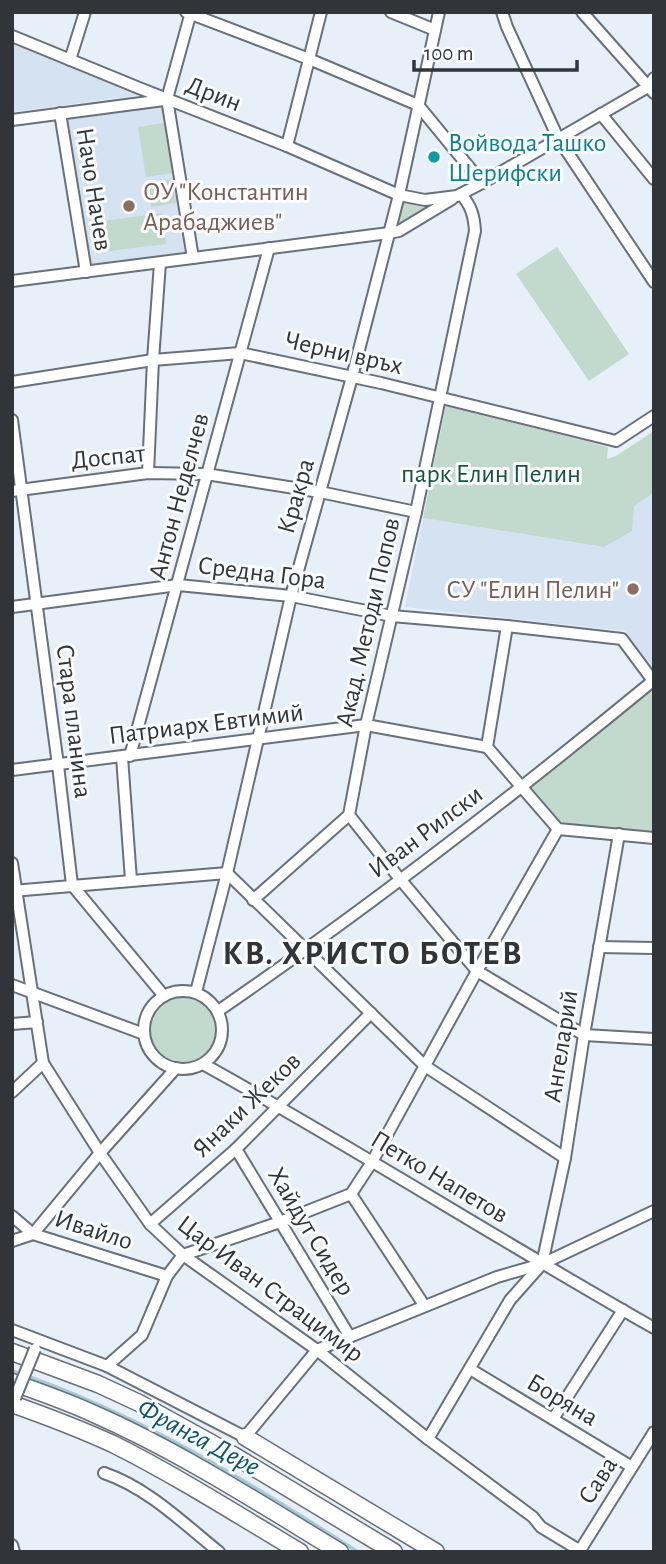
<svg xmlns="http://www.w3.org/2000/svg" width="666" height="1564" font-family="'Alegreya Sans',sans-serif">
<rect width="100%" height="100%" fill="#e7eff9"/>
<g fill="#d5e2f1">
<path d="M12 44 141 95 12 112Z"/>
<path d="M165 103 186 252 89 268 65 117Z"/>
<path d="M654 493 653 668 625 631 405 607 423 518 604 547 634 506Z"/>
</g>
<g fill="#c2d9cd">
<path d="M164 123 172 173 146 177 138 127Z"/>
<path d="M173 179 176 203 151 207 148 183Z"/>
<path d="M401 197 450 198 392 230Z"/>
<path d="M162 213 166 244 108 251 104 221Z"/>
<path d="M557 247 629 354 589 381 516 274Z"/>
<path d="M446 405 608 447 607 459 616 456 654 431V493L634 506 632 531 604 547 423 518Z"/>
<path d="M654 682V838L558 829 522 786Z"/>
<circle cx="183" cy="1030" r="39"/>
</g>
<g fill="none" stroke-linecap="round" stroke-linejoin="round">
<path stroke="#a6cbd7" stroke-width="3.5" d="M12 1371C136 1412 249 1482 358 1552"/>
<g stroke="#6a7079" stroke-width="14">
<g id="minor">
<path d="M186 12 309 59 418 105 482 183"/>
<path d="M191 12 167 99 193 258"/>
<path d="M391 12 435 30"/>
<path d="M502 12 507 27 558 138 654 282"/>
<path d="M582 12 654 93"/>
<path d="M12 36 139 88 287 146 399 195 425 200 457 196 482 183 648 87 654 78"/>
<path d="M70 60 85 12"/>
<path d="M60 113 86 272"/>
<path d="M601 114 654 179"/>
<path d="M12 120 164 100"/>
<path d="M287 146 321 12"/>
<path d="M12 281 389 233 399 231 452 199"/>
<path d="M12 382 153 360 240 353 381 383 616 441 654 416"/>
<path d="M12 420 58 765 72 885 164 996"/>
<path d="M148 473 153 360 160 263"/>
<path d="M12 491 148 473 206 474 320 492 416 512"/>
<path d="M12 607 178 585 291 596 392 616 507 626 622 639 654 682"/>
<path d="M507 626 487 747 558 829 654 838"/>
<path d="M130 756 269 248"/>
<path d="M122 757 131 880"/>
<path d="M12 770 366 725 487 747"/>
<path d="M349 815 400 879 477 971 584 1035 654 1039"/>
<path d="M12 863 43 1063 100 1153 150 1224 183 1255 317 1350 428 1439 533 1517 541 1527 579 1550"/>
<path d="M12 891 227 873 425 1066 565 1158"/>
<path d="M253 900 349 815 366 725 416 512 475 231C474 215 471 206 461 194"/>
<path d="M599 947 654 948"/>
<path d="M12 985 144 1034"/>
<circle cx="183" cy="1030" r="39"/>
<path d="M196 992 227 873 291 596 352 377 399 195 439 12"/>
<path d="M218 1011C368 908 513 796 654 680"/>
<path d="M12 1024 37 1022"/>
<path d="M203 1064C355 1148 502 1242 654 1328"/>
<path d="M12 1092 43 1063"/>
<path d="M236 1149 350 1337"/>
<path d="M351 1194 424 1305"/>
<path d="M12 1216 33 1234 167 1276"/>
<path d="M150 1224 236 1149 371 1013"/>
<path d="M12 1241 33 1234 100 1153 176 1068"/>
<path d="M12 1330 107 1366 245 1437 317 1350 497 1277 542 1264 654 1211"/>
<path d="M107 1366 142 1335 167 1276 183 1255 280 1222 351 1194 372 1162 477 971 558 829"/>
<path d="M470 1369 632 1467"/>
<path d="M553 1419 623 1310"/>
<path d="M428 1439 510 1300 542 1264 565 1158 584 1035 619 834"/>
<path d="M104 1473C148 1488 183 1523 219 1552"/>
<path d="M12 1545 14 1552"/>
<path d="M579 1552 654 1432"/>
</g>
</g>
<g stroke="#6a7079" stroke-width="19">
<g id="highway">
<path d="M12 1352 98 1384 139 1403 233 1455 394 1552"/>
<path d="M12 1382C39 1392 66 1401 92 1413 179 1451 259 1503 340 1552"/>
<path d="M12 1404C46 1416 80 1429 113 1444 177 1476 238 1515 300 1552"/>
<path d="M245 1437 436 1552"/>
</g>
</g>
<use href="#minor" stroke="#fff" stroke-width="10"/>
<use href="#highway" stroke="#fff" stroke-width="16"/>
<g stroke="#6a7079" stroke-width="14" stroke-linecap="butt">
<path id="minor-bridge" d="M15 1398 35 1349"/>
</g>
<use href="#minor-bridge" stroke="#fff" stroke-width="10"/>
</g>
<circle fill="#0f9aa8" stroke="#fafcfe" stroke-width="2.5" cx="434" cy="157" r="7"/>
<g fill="#8d6e63" stroke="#fafcfe" stroke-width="2.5">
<circle cx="129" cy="206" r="7"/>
<circle cx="633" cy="589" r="7"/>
</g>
<g text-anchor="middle" stroke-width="6" stroke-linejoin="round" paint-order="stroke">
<g font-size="26" fill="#313438" stroke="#fafcfe">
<text transform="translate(214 93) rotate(21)" y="9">Дрин</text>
<text transform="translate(95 189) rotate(81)" y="9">Начо Начев</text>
<text transform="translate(344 352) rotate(13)" y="9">Черни връх</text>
<text transform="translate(108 456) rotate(-6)" y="9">Доспат</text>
<text transform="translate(178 496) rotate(-75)" y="9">Антон Неделчев</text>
<text transform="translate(295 496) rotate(-74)" y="9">Кракра</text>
<text transform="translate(262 572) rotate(7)" y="9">Средна Гора</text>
<text transform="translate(367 622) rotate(-77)" y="9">Акад. Методи Попов</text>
<text transform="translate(75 721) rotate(83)" y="9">Стара планина</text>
<text transform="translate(206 723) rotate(-7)" y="9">Патриарх Евтимий</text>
<text transform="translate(425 831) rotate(-37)" y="9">Иван Рилски</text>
<text transform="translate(560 1046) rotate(-81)" y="9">Ангеларий</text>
<text transform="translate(246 1104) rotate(-44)" y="9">Янаки Жеков</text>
<text transform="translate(440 1176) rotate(31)" y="9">Петко Напетов</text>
<text transform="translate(94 1229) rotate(18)" y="9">Ивайло</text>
<text transform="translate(312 1231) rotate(59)" y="9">Хайдут Сидер</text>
<text transform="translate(271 1288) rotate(37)" y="9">Цар Иван Страцимир</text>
<text transform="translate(563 1399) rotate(31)" y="9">Боряна</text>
<text transform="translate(597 1480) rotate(-58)" y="9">Сава</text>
</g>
<g font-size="26" fill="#0d838f" stroke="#fafcfe" text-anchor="start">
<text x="448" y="151">Войвода Ташко<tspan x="448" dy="30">Шерифски</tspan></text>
</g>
<g font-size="26" fill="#785e54" stroke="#fafcfe" text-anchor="start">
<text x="143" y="200">ОУ "Константин<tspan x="143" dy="30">Арабаджиев"</tspan></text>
<text x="619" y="598" text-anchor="end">СУ "Елин Пелин"</text>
</g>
<g font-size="26" fill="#1a533c" stroke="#fafcfe">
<text x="491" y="482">парк Елин Пелин</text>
</g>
<g font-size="28" font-style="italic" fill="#0c5668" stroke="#fafcfe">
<text transform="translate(199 1436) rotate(28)" y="10">Франга Дере</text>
</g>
<g font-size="33" font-weight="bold" letter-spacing="2" fill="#313438" stroke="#fafcfe">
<text x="373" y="964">КВ. ХРИСТО БОТЕВ</text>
</g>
</g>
<rect width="666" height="1564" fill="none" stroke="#313438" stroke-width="28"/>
<path d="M414 60v10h163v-10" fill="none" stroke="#313438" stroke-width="3.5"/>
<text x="424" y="60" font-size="21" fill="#313438" stroke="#fafcfe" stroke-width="5" paint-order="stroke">100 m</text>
</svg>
